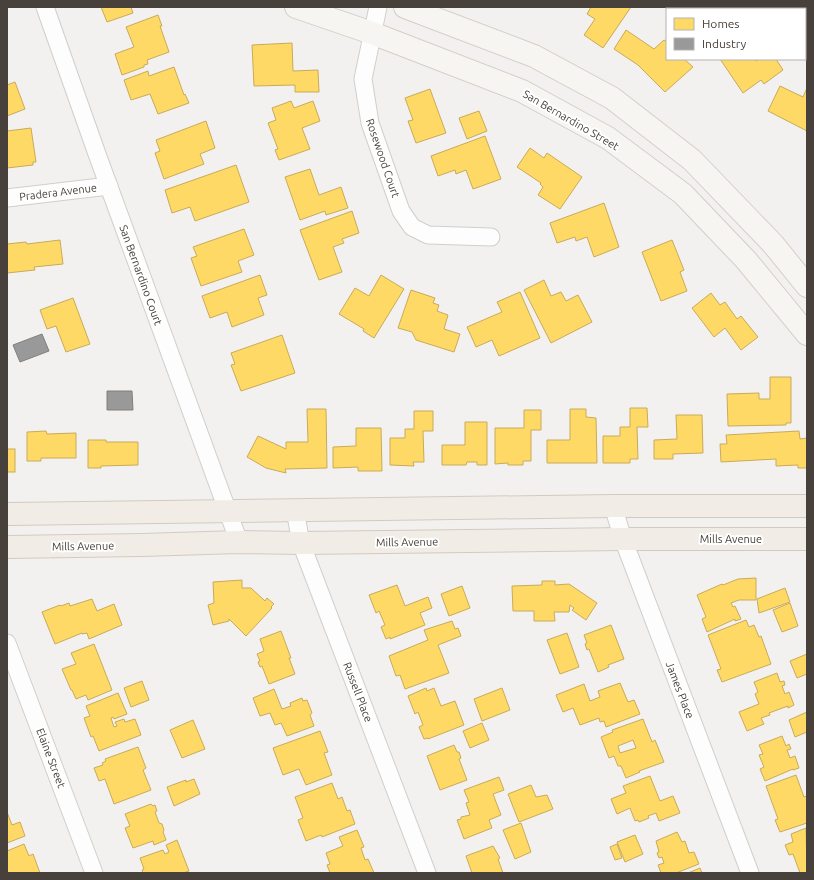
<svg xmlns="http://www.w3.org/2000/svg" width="814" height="880" font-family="Ubuntu,sans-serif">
<rect width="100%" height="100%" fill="#f3f1ef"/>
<g fill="#ffd966" stroke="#c8ab59" fill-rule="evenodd">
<path d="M101 7H131L133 13 107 22Z"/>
<path d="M591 7H631L603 48 584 35 595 19 587 14Z"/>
<path d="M699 7H723L724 9H700Z"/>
<path d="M158 15 162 26H160L169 52 147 60 148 64 144 65V67L122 75 115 54 134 47 126 27Z"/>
<path d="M626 30 654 49 664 40 667 42V59H684L693 67 665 92 638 65 614 49Z"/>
<path d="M292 43 293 71 318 70 319 92H295V85L254 86 252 45Z"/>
<path d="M720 59H755L756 61 759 59H776L783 70 764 84 761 80 743 93Z"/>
<path d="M174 67 184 95 185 94 189 103 158 114 150 94 131 100 124 80 148 71 149 76Z"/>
<path d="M15 82 25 109 7 116V85Z"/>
<path d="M780 86 803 97 807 88V131L768 111Z"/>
<path d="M430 89 446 133 416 143 408 121 413 120 405 98Z"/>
<path d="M291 101 294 108 313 101 320 121 302 128 310 149 279 160 275 150 278 149 268 123 276 120 272 108Z"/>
<path d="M479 111 487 131 467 139 459 118Z"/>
<path d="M206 121 215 148 200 154 204 164 164 179 155 153 160 151 156 140Z"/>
<path d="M31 128 36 162H33V165L7 168V131Z"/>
<path d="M485 136 501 179 473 189 466 170 456 174 455 170 438 176 431 156Z"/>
<path d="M530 148 544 158 547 153 582 177 560 209 538 195 543 187 540 184 541 183 517 167Z"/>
<path d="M236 165 249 202 195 221 190 207 172 213 165 190Z"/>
<path d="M310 169 319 195 341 187 348 208 326 215 325 211 300 220 285 177Z"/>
<path d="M604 203 619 247 594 257 587 237 576 241 575 237 557 243 550 223Z"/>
<path d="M352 211 359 233 342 239 344 243 333 247 342 272 319 280 300 230Z"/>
<path d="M244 229 254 255 238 261 242 272 201 286 191 258 197 256 193 247Z"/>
<path d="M60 240 63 264 34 267 35 270 7 273V244L26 242 27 244Z"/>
<path d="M672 240 684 270 680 272 687 291 661 301 642 252Z"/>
<path d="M260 275 267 295 258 298 264 315 232 327 227 312 210 318 202 296Z"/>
<path d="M381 275 404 289 374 338 363 331 364 329 339 314 355 288 369 296Z"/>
<path d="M544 280 551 296 561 292 566 301 578 295 592 322 551 343 524 290Z"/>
<path d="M411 290 435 298 433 303 439 305 437 311 448 315 444 329 460 334 454 352 416 340 412 332 398 328Z"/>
<path d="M520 292 540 338 499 356 492 340 476 347 467 327 502 312 497 302Z"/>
<path d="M711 293 720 305 725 302 737 319 741 316 758 337 741 350 725 328 714 337 692 308Z"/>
<path d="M73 298 90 344 66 352 56 326 47 329 40 310Z"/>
<path d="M282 335 295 373 241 391 231 365 235 364 231 353Z"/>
<path d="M770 377H791V423H786V425L728 426 727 394 759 393V399H770Z"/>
<path d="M630 408H647L648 427H637L638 459H630V463H603V436H620V427H630Z"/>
<path d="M307 409H326L327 468 285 469 286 473 266 468 247 457 258 436 286 449V442H308Z"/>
<path d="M570 409H586V417L596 418 597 463H547V440H570Z"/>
<path d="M524 410H541V430H531V461H523V465H508V463L495 464V428H524Z"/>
<path d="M414 411H433V431H423L424 462H413L414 466 390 465V438H405V429H414Z"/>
<path d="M676 415H702L703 453 673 454V459H654V440L677 439Z"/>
<path d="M465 422H487V465H477V462H467L466 465H442V445H465Z"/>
<path d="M356 428H381L382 471H358V467L333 468V447L356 446Z"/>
<path d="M46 431 47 434 76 433V458H41V461H27V432Z"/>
<path d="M799 431 800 439 807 438V468H798V465L776 466V459L721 462 720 444H727L726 435Z"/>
<path d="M88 440H106V442H138V465L101 466V468H88Z"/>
<rect x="7" y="449" width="8" height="23"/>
<path d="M756 578V600H739L731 603 733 607 735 606 741 619 735 621V619L707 632 702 619 706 617 697 595 722 584 723 585 738 579Z"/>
<path d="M242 580V588H251L265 601 267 598 274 604 271 607 272 608 246 636 229 619V621L213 625 208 605 214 603 213 582Z"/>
<path d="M542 581H555V585L569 584 597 603 586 620 572 610 574 608 570 605 569 612H554L555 621H534V611H513L512 586 542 585Z"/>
<path d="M397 585 405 606 428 597 432 608 420 613 425 625 390 639V637L386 639 381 627 385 625 379 611 376 613 369 595Z"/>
<path d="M462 586 470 608 449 616 441 594Z"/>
<path d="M785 588 790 602 759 613 757 599Z"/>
<path d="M92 599 97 611 114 604 122 625 89 639 87 633 82 634V633L55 644 42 612 60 605 61 606 69 603 70 606Z"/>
<path d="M790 603 798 626 782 632 773 610Z"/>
<path d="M746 620 749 627 754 625 759 637 761 636 771 664 722 682 717 670 721 669 708 635Z"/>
<path d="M452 621 455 629 458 628 461 636 438 645 449 673 405 689 400 675 396 676 389 656 428 640 424 630Z"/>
<path d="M611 625 624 659 608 665 609 667 598 672 589 649 587 650 585 644 587 643 584 635Z"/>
<path d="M281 631 291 658H289L295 674 269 684 262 666 260 667 258 662 260 661 257 654 264 651 260 639Z"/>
<path d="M567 633 579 667 560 674 547 640Z"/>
<path d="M94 644 112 690 88 700 86 695 76 699 72 690H71L62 669 76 664 71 653Z"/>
<path d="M807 654V674L797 678 790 661Z"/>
<path d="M777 673 780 682 784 681 785 685 782 686 785 694 789 692 794 705 788 708V706L769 713 770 715 761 718 764 724 747 731 739 712 759 704 755 694 758 692 754 682Z"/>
<path d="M142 681 149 700 131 707 124 688Z"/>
<path d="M620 683 628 702 634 700 640 714 606 727 604 721 600 722 599 718 580 725 573 708 563 712 556 695 584 684 590 701 600 697 598 691Z"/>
<path d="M426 688 427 691 434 688 441 706 455 701 464 725 428 739V738L424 739 419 727 423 725 418 712 415 714 408 696Z"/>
<path d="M502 688 510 710 482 721 474 699Z"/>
<path d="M274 689 282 709 291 706 290 703 302 698 303 701 307 700 312 713 310 715 314 726 287 736 281 723 275 725 270 713 260 716 253 698Z"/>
<path d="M118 693 127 714 114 719 113 717 111 718 114 727 117 726 115 722 124 719 125 722 135 719 141 735 99 751 93 736 91 737 84 718 90 716 86 706Z"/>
<path d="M807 712V732L795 737 789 720Z"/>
<path d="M643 719 652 742 655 740 664 762 639 771 640 772 626 778 621 766H618L614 756 609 758 601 737 613 732 612 730ZM633 740 636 748 620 753 618 746Z"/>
<path d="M193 720 205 749 182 758 170 730Z"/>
<path d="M482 723 489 740 470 748 463 731Z"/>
<path d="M320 731 328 752 324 753 332 775 306 785 299 769 283 775 273 748Z"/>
<path d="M782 736 786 746 789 744 791 749 787 750 790 758 795 756 799 768 793 770V769L765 781 760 769 764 767 759 755 763 754 759 745Z"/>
<path d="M454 745 457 752H459L461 758 459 759 467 780 440 790 427 756Z"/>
<path d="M138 747 146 768 143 770 151 790 114 804 105 779 99 781 94 768 103 765 102 763 106 761 105 759Z"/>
<path d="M796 775 804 797 807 796V823L780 832 775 820 778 819 766 786Z"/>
<path d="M650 776 660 801 673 796 680 813 659 821 656 813 648 816 649 818 639 822 638 820 635 821 630 808 617 814 611 799 626 793 623 786Z"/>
<path d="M499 777 504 790 493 794 501 815 489 820 492 828 464 839 457 820 461 819V817L470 815 466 803 469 802 464 790Z"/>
<path d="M194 779 200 794 174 806 167 787 186 780V782Z"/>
<path d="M332 783 338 799 342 797 347 811 350 810 355 824 322 837 321 835 306 841 298 820 303 818 295 797Z"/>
<path d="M531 785 536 797 547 795 553 809 519 822 508 794Z"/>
<path d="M151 804 153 806 155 805 157 811 155 812 159 823 162 824 164 830 163 832 166 840 154 845 153 841 133 848 125 828 130 826 125 814Z"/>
<path d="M7 812 12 825 20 822 25 836 7 843Z"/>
<path d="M521 823 531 852 515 859 503 830Z"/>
<path d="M806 828 807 873H800L793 854 789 855 785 845 793 842 791 834Z"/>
<path d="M357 830 364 847 361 848 365 860 368 859 374 873H330L327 865 330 864 326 853 343 846 339 837Z"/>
<path d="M677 832 682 842 685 841 689 853 694 852 699 864 676 873H661L658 865 664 863 662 857 659 858 657 853 659 852 656 841Z"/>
<path d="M635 835 643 854 625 862 617 842Z"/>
<path d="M177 840 189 871 183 873H143L142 870 144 869 140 858 163 850 165 854 169 852 166 845Z"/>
<path d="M24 844 29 856 33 854 40 873H7V851Z"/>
<path d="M617 844 622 858 615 860 610 847Z"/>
<path d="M493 846 500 858 498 859 503 873H472L466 856Z"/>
<path d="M700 868 702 873H688Z"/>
</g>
<g fill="#999" stroke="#817f7d">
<path d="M42 334 49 351 20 362 13 345Z"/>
<path d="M107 391H132L133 410H107Z"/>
</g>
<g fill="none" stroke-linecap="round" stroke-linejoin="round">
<g stroke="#d1cfcc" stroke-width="19">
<g id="street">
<path d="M45 7 97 154 239 542"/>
<path d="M378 7 363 79 370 123 401 211 412 227 428 235 491 237"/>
<path d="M7 198 109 186"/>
<path d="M613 506 623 539 750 873"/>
<path d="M295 510 301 543 427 873"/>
<path d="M7 643 94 873"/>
</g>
</g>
<g stroke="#d3cec7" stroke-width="24">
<g id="secondary">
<path d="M296 7 372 33 522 91 608 138 683 194 746 260 807 334"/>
<path d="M405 7 534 56 612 98 692 160 773 244 807 286"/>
</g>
</g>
<g stroke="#d3cabf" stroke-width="24">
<g id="primary">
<path d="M7 514 613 506H807"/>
<path d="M7 547 142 545 239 542 301 543 623 539H807"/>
</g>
</g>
<use href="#street" stroke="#fdfdfd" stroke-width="17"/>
<use href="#secondary" stroke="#f7f5f2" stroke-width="22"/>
<use href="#primary" stroke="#f1ede6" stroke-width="22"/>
</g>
<g text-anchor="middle" stroke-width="4" stroke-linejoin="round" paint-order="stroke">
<g font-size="11" fill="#48413b" stroke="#fff">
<text transform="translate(571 120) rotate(30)" y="4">San Bernardino Street</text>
<text transform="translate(383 158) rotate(71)" y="4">Rosewood Court</text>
<text transform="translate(58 192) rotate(-7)" y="4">Pradera Avenue</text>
<text transform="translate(141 275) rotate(70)" y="4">San Bernardino Court</text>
<text x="731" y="543">Mills Avenue</text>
<text transform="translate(407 542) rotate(-1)" y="4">Mills Avenue</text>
<text transform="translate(83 546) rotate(-1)" y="4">Mills Avenue</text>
<text transform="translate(680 690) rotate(69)" y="4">James Place</text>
<text transform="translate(358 692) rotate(69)" y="4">Russell Place</text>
<text transform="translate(51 758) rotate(69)" y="4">Elaine Street</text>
</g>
</g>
<rect width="814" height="880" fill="none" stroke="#48413b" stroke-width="16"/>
<rect x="666" y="8" width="140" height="52" fill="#ffffff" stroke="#b6b3b1"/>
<rect x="674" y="18" width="20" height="12" fill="#ffd966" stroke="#b6b3b1"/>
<text x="702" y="28" font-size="12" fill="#48413b">Homes</text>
<rect x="674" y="38" width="20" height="12" fill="#999999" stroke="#b6b3b1"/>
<text x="702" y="48" font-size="12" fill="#48413b">Industry</text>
</svg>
